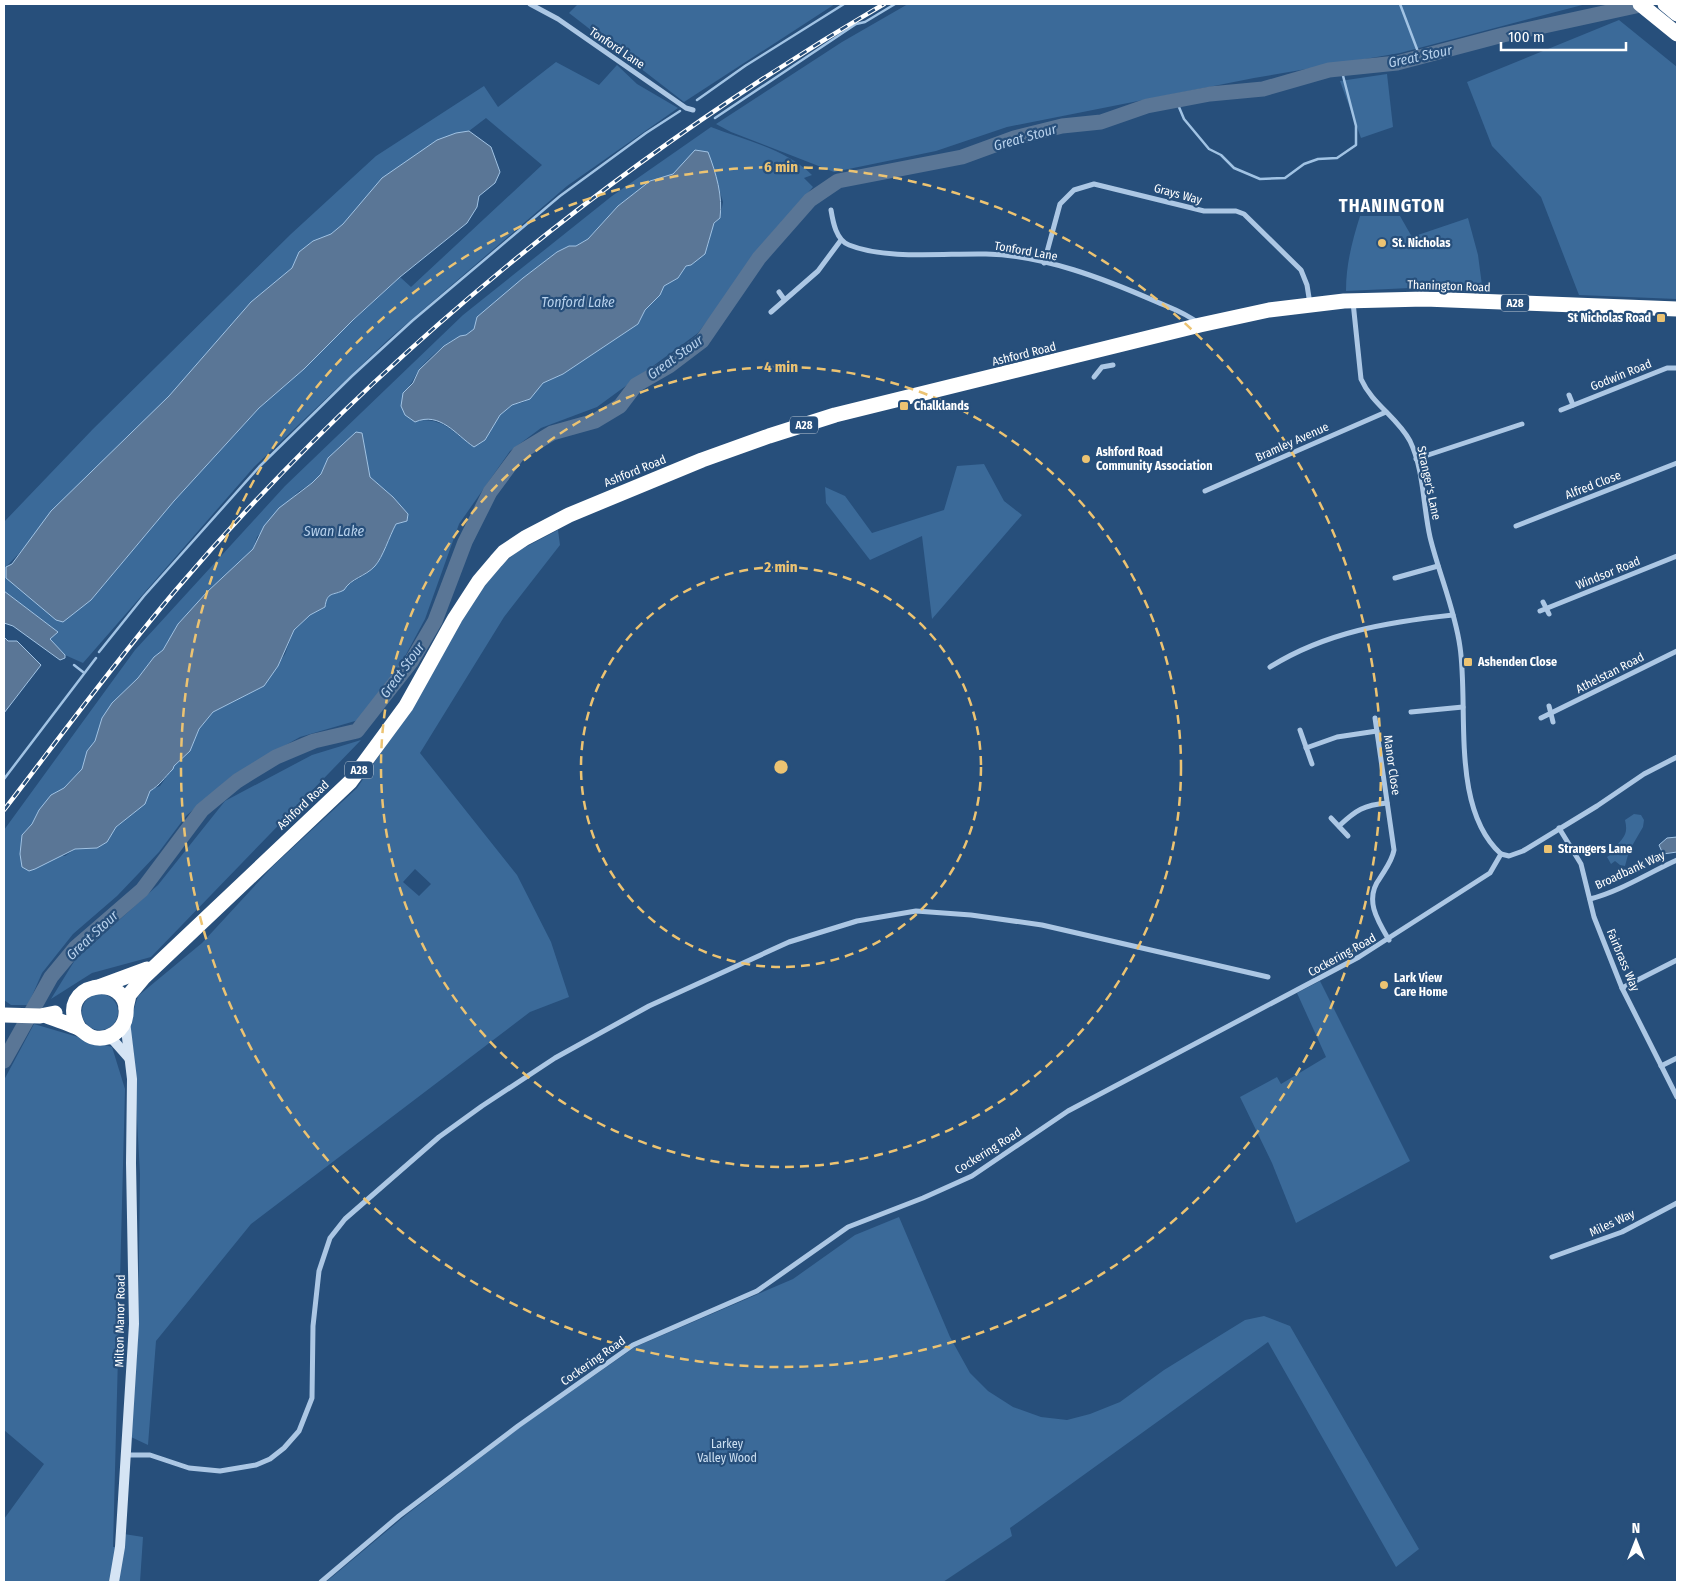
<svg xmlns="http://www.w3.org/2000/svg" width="1681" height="1586" font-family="'Fira Sans Condensed',sans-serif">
<rect width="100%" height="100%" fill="#274f7b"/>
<g fill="#3b6a99" fill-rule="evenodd">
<path d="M578 4H835L684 102 569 13Z"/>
<path d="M908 4H1586L1400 53 1254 78 1007 127 936 151 834 172 731 132 716 124 842 42Z"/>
<path d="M1619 20 1677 67V299L1579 295 1541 197 1492 146 1467 82Z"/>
<path d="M556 62 599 85 617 65 637 84 678 108 567 186 390 338 254 467 83 663 65 655 50 639 58 632 4 591V522L93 429 291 234 376 156 484 86 498 107ZM486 118 542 165 411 287 400 277 259 408 174 501 91 600 6 567 169 396 251 302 292 268 299 252 313 241 331 234 456 133 469 131Z"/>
<path d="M1387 74 1393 127 1361 138 1340 81Z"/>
<path d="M711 127C744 140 786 149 812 175L804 178 813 187 772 233 760 252 698 333 597 407 541 428 510 451 459 524 425 619 402 662 362 719 300 737 233 775 186 816 159 852 117 896 73 934 42 973 28 1005H11L4 1000V830L135 650 285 486 463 315 612 196ZM708 152 723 202 720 218C704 230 717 243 698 258 693 261 693 265 686 266L678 278 664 286 660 295 645 310 638 324 563 374 543 383 524 402 512 405 500 415 485 440 474 446C453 434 448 420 421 420L403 393C411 386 413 379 419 370 427 359 453 336 466 335L474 329 477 317 557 252 569 246H576L588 239 618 206 650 181 673 174 683 164ZM362 433 370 477 393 497 408 514 407 521 396 524C389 537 383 557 374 567 364 578 350 580 339 593H330L326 598 325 607 310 615 294 630 285 654 264 686 213 712 199 729 190 751 174 766 160 786 150 790 145 804 116 827 107 842 97 848 75 849 65 856 20 854 22 835 32 824 39 811 51 795 64 788 82 769 87 751 95 741 102 719 112 703 138 678 154 657 163 650 178 624 207 592 253 549 257 537 298 492 312 483 321 474 328 458Z"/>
<path d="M1360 216H1400L1412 237 1468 218 1478 255 1483 293 1410 288 1346 291C1346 264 1352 242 1360 216Z"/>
<path d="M984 464 1004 501 1022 515 932 619 922 536 870 560 826 503 825 487 845 496 872 533 944 510 957 466Z"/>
<path d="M558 530 560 545 504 617 420 753 517 875 551 942 569 997 530 1012 251 1224 156 1341 148 1445 131 1437 138 1335 140 1174 133 1047 129 1025 138 996 202 943 273 866 357 788 412 707 467 609 500 566 518 551ZM415 869 431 884 419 896 403 882Z"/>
<path d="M361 740 151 957 92 973 51 999 75 960 158 885 225 801 312 755Z"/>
<path d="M1634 814 1641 815 1644 820 1643 827 1629 851 1625 866 1620 865 1615 861 1611 864 1607 857C1613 854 1613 850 1617 845 1625 836 1628 833 1625 820Z"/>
<path d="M1320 981 1410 1161 1296 1223 1272 1163 1240 1097 1277 1077 1281 1084 1326 1057 1297 993Z"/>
<circle cx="100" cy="1012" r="18"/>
<path d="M34 1024 112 1047 125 1089 113 1547 123 1546 124 1534 143 1537 140 1582H4V1519L44 1464 4 1430V1080Z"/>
<path d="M899 1217 950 1337 970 1373 988 1391 1013 1407 1041 1417 1067 1420 1090 1414 1120 1402 1164 1370 1245 1320 1264 1316 1290 1326 1419 1549 1396 1567 1268 1342 1010 1528 1012 1536 943 1582H326L406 1515 519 1428 635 1347 793 1279 855 1235Z"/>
</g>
<g fill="#5a7696" stroke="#a1c3e4">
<path d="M469 131 491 147 500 172 495 183 479 196 477 207 467 223 400 277 353 320 304 369 259 408 174 501 91 600 63 622 56 620 6 578V567L12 564 51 511 169 396 251 302 292 268 299 252 313 241 331 234 343 224 382 178 437 140 456 133Z"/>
<path d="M695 150 708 152C716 173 723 196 720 218L714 223 705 254 691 265 686 266 678 278 664 286 660 295 645 310 638 324 563 374 543 383 530 399 512 405 500 415 485 440 474 447C456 435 440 411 415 422L405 415 401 406 403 393 413 383 419 370 444 346 460 336 466 335 474 329 477 317 523 278 557 252 569 246H576L588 239 618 206 650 181 673 174Z"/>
<path d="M356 432 362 433 370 477 393 497 408 514 407 521 396 524C389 537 383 557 375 566 365 577 351 578 344 590 333 596 327 591 325 607L310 615 294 630 278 666 264 686 213 712 199 729 190 751 174 766 173 769C164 778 160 785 150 791L145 804 116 827 107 842 97 848 75 849 35 869 29 871 22 867 20 854 22 835 32 824 39 810 51 795 64 788 82 769 87 751 95 741 102 718 112 703 138 678 154 657 163 650 178 624 207 592 253 549 264 526 279 508 312 483 321 474 328 458Z"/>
<path d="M4 591 58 632 50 639 65 655V658L60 660 13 626 4 623Z"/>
<path d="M4 637 8 641H17L41 665 4 713Z"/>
<path d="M1677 837V852L1663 854 1659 845 1667 838Z"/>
</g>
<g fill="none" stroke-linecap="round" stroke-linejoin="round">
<g stroke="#a1c3e4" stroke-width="2.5">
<path d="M1400 4 1420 57"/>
<path d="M697 100 745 66 844 4"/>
<path d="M1176 100 1184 119 1209 149 1221 155 1234 168 1260 179 1285 178 1304 164 1318 159 1337 158 1356 145V126L1341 68"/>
<path d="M715 118 856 24 865 22 895 4"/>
<path d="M99 652 144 596 259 467 352 376 412 321 560 196 646 133 680 111"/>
<path d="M74 665 83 672"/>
<path d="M4 779 96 658"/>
</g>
<path stroke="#5a7696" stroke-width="15" d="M4 1061 51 977 75 948 142 890 202 810 237 781 276 757 314 741 357 731 411 662 435 621 465 542 490 492 519 453 552 433 595 421 620 406 636 385 669 366 702 341 759 258 810 200 838 181 962 157 1014 138 1062 126 1101 122 1147 106 1210 94 1263 89 1329 70 1397 63 1503 35 1645 4"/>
<g stroke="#acc7e4" stroke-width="5">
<path d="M530 4 558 19 686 108 693 110"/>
<path d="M831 210C833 222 836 240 849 245 886 260 946 253 986 254 1043 255 1105 279 1157 302 1171 308 1186 313 1198 323"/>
<path d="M1044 263 1060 204 1074 190 1094 184 1204 211H1236L1244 214 1301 270 1307 285 1310 304"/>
<path d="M779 292 784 299"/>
<path d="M1353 302 1361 379C1372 404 1397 417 1410 441 1424 470 1423 506 1430 537 1439 574 1455 610 1460 647 1469 708 1450 808 1501 854"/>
<path d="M771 312 818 271 841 240"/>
<path d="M1094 377 1102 367 1113 365"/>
<path d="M1569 395 1573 405"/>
<path d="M1561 410 1667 368H1677"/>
<path d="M1416 459 1522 424"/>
<path d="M1205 491 1386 412"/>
<path d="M1516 526 1677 463"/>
<path d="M1395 578 1438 566"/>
<path d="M1543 602 1549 614"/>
<path d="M1540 611 1677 556"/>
<path d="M1270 667C1326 632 1388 622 1453 615"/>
<path d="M1549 706 1553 722"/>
<path d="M1411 712 1463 707"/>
<path d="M1375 718 1394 850C1392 861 1386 868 1380 878 1364 899 1377 920 1389 940"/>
<path d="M1541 718 1677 651"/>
<path d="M1300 730 1312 764"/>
<path d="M1306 748 1337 737 1377 731"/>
<path d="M1331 818 1348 836"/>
<path d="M1339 826C1356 810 1364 805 1387 803"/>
<path d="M1559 828 1581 864 1594 917 1622 988 1677 1097"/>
<path d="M1501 854 1509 856 1523 851 1597 806 1644 774 1677 757"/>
<path d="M1590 899C1621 891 1648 873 1677 860"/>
<path d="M1622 988 1677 960"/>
<path d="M1661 1066 1677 1058"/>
<path d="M1552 1257 1622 1232 1677 1203"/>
<path d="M126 1455H150L189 1468 220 1471 256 1465 270 1459 284 1448 299 1431 312 1398 313 1326 319 1271 330 1238 345 1219 439 1137 482 1106 555 1058 649 1006 789 942 857 921 916 911 971 915 1042 925 1268 977"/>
<path d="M321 1582 399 1516 518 1426 633 1345 757 1291 848 1227 923 1198 972 1176 1068 1111 1359 957 1490 873 1501 854"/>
</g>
<g stroke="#d5e4f4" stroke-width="10">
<path d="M107 1037 114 1041 129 1058"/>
<path d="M114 1582 120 1547 134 1324 131 1163 132 1079 125 1021"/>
</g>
<g stroke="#fff" stroke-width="15">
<path d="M1640 4 1677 34"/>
<path d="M1665 4 1677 14"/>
<path d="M101 986 147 969"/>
<path d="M126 1008 129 995 144 977 350 782 406 706 455 618 479 581 496 561 504 552 525 538 569 515 702 460 769 436 835 415 1200 325 1269 310 1344 301 1425 299 1677 309"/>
<path d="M4 1015 40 1016 55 1013"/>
<path d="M47 1016C57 1020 67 1023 76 1027 82 1029 86 1035 92 1037 108 1042 125 1030 126 1014 130 970 53 983 79 1028"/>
</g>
<g stroke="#fff" stroke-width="4.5">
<path id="rail" d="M4 810C60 737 115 662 175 591 374 357 619 159 884 4"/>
</g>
<use href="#rail" stroke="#274f7b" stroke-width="2.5" stroke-dasharray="8" stroke-linecap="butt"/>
</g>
<g fill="none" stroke="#ecc372" stroke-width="2.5" stroke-dasharray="9 6">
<circle cx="781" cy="767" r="200"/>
<circle cx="781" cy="767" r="400"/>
<circle cx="781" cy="767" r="600"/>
</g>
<g fill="#ecc372" stroke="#274f7b" stroke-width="2">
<circle cx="1382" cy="243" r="5"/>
<rect x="1656" y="313" width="10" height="10" rx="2.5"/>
<rect x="899" y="401" width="10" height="10" rx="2.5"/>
<circle cx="1086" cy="459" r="5"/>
<rect x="1463" y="657" width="10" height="10" rx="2.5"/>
<rect x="1543" y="844" width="10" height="10" rx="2.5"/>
<circle cx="1384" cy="985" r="5"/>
</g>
<g text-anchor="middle" stroke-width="4.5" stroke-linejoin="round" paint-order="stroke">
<g fill="#274f7b" stroke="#becad7" stroke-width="1">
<rect x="1501" y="294.5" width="28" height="17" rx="4"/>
<rect x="790" y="416.5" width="28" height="17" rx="4"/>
<rect x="345" y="761.5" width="28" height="17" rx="4"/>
</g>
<g font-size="11" font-weight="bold" fill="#fff">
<text x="1515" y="307">A28</text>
<text x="804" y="429">A28</text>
<text x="359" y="774">A28</text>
</g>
<g font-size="12" fill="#fff" stroke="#274f7b">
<text transform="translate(617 48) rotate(34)" y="4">Tonford Lane</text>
<text transform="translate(1178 194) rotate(15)" y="4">Grays Way</text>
<text transform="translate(1026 251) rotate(10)" y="4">Tonford Lane</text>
<text transform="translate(1449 286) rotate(2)" y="4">Thanington Road</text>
<text transform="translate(1024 354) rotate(-14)" y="4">Ashford Road</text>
<text transform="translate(1621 375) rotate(-22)" y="4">Godwin Road</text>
<text transform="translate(1292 442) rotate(-24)" y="4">Bramley Avenue</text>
<text transform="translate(635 471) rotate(-22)" y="4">Ashford Road</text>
<text transform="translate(1429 483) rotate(78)" y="4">Stranger's Lane</text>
<text transform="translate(1593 485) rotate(-21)" y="4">Alfred Close</text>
<text transform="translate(1608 573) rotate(-22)" y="4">Windsor Road</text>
<text transform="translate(1610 673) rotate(-27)" y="4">Athelstan Road</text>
<text transform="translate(1392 765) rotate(82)" y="4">Manor Close</text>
<text transform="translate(303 805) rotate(-43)" y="4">Ashford Road</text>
<text transform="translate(1630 870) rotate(-25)" y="4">Broadbank Way</text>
<text transform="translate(1342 955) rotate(-29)" y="4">Cockering Road</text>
<text transform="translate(1623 960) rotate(67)" y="4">Fairbrass Way</text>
<text transform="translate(988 1151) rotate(-32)" y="4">Cockering Road</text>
<text transform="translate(1612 1223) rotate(-25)" y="4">Miles Way</text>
<text transform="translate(120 1321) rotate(-89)" y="4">Milton Manor Road</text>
<text transform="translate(593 1361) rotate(-35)" y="4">Cockering Road</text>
</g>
<g font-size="12" font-weight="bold" fill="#fff" stroke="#274f7b" text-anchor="start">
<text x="1392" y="247">St. Nicholas</text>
<text x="1651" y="322" text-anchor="end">St Nicholas Road</text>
<text x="914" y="410">Chalklands</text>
<text x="1096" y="456">Ashford Road<tspan x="1096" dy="14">Community Association</tspan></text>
<text x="1478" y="666">Ashenden Close</text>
<text x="1558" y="853">Strangers Lane</text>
<text x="1394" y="982">Lark View<tspan x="1394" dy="14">Care Home</tspan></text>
</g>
<g font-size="12" fill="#cee1f3" stroke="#274f7b">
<text x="727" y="1448">Larkey<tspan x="727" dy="14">Valley Wood</tspan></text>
</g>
<g font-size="14" font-style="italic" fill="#b7d1ec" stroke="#274f7b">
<text transform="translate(1420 56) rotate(-12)" y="5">Great Stour</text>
<text transform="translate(1025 137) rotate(-16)" y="5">Great Stour</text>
<text x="578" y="307">Tonford Lake</text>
<text transform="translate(675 357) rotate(-36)" y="5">Great Stour</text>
<text x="334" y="536">Swan Lake</text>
<text transform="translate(402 670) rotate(-54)" y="5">Great Stour</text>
<text transform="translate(92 935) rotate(-43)" y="5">Great Stour</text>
</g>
<g font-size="18" font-weight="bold" letter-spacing="1" fill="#fff" stroke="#274f7b">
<text x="1392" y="212">THANINGTON</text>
</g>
</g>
<circle cx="781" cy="767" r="8" fill="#ecc372" stroke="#274f7b" stroke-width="2.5"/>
<g font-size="15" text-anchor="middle" font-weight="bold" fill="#ecc372" stroke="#274f7b" stroke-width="4.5" stroke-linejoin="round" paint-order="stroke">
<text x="781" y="172">6 min</text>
<text x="781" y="372">4 min</text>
<text x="781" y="572">2 min</text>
</g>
<rect width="1681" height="1586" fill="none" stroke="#ffffff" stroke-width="10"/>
<g transform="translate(1636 1541)" stroke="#274f7b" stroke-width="4" paint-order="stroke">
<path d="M0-4L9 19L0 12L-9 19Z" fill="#ffffff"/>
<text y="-8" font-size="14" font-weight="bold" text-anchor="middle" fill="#ffffff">N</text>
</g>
<path d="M1501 42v8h125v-8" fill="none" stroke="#ffffff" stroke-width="2.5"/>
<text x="1508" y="42" font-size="15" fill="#ffffff" stroke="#274f7b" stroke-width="4" paint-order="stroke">100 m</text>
</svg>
